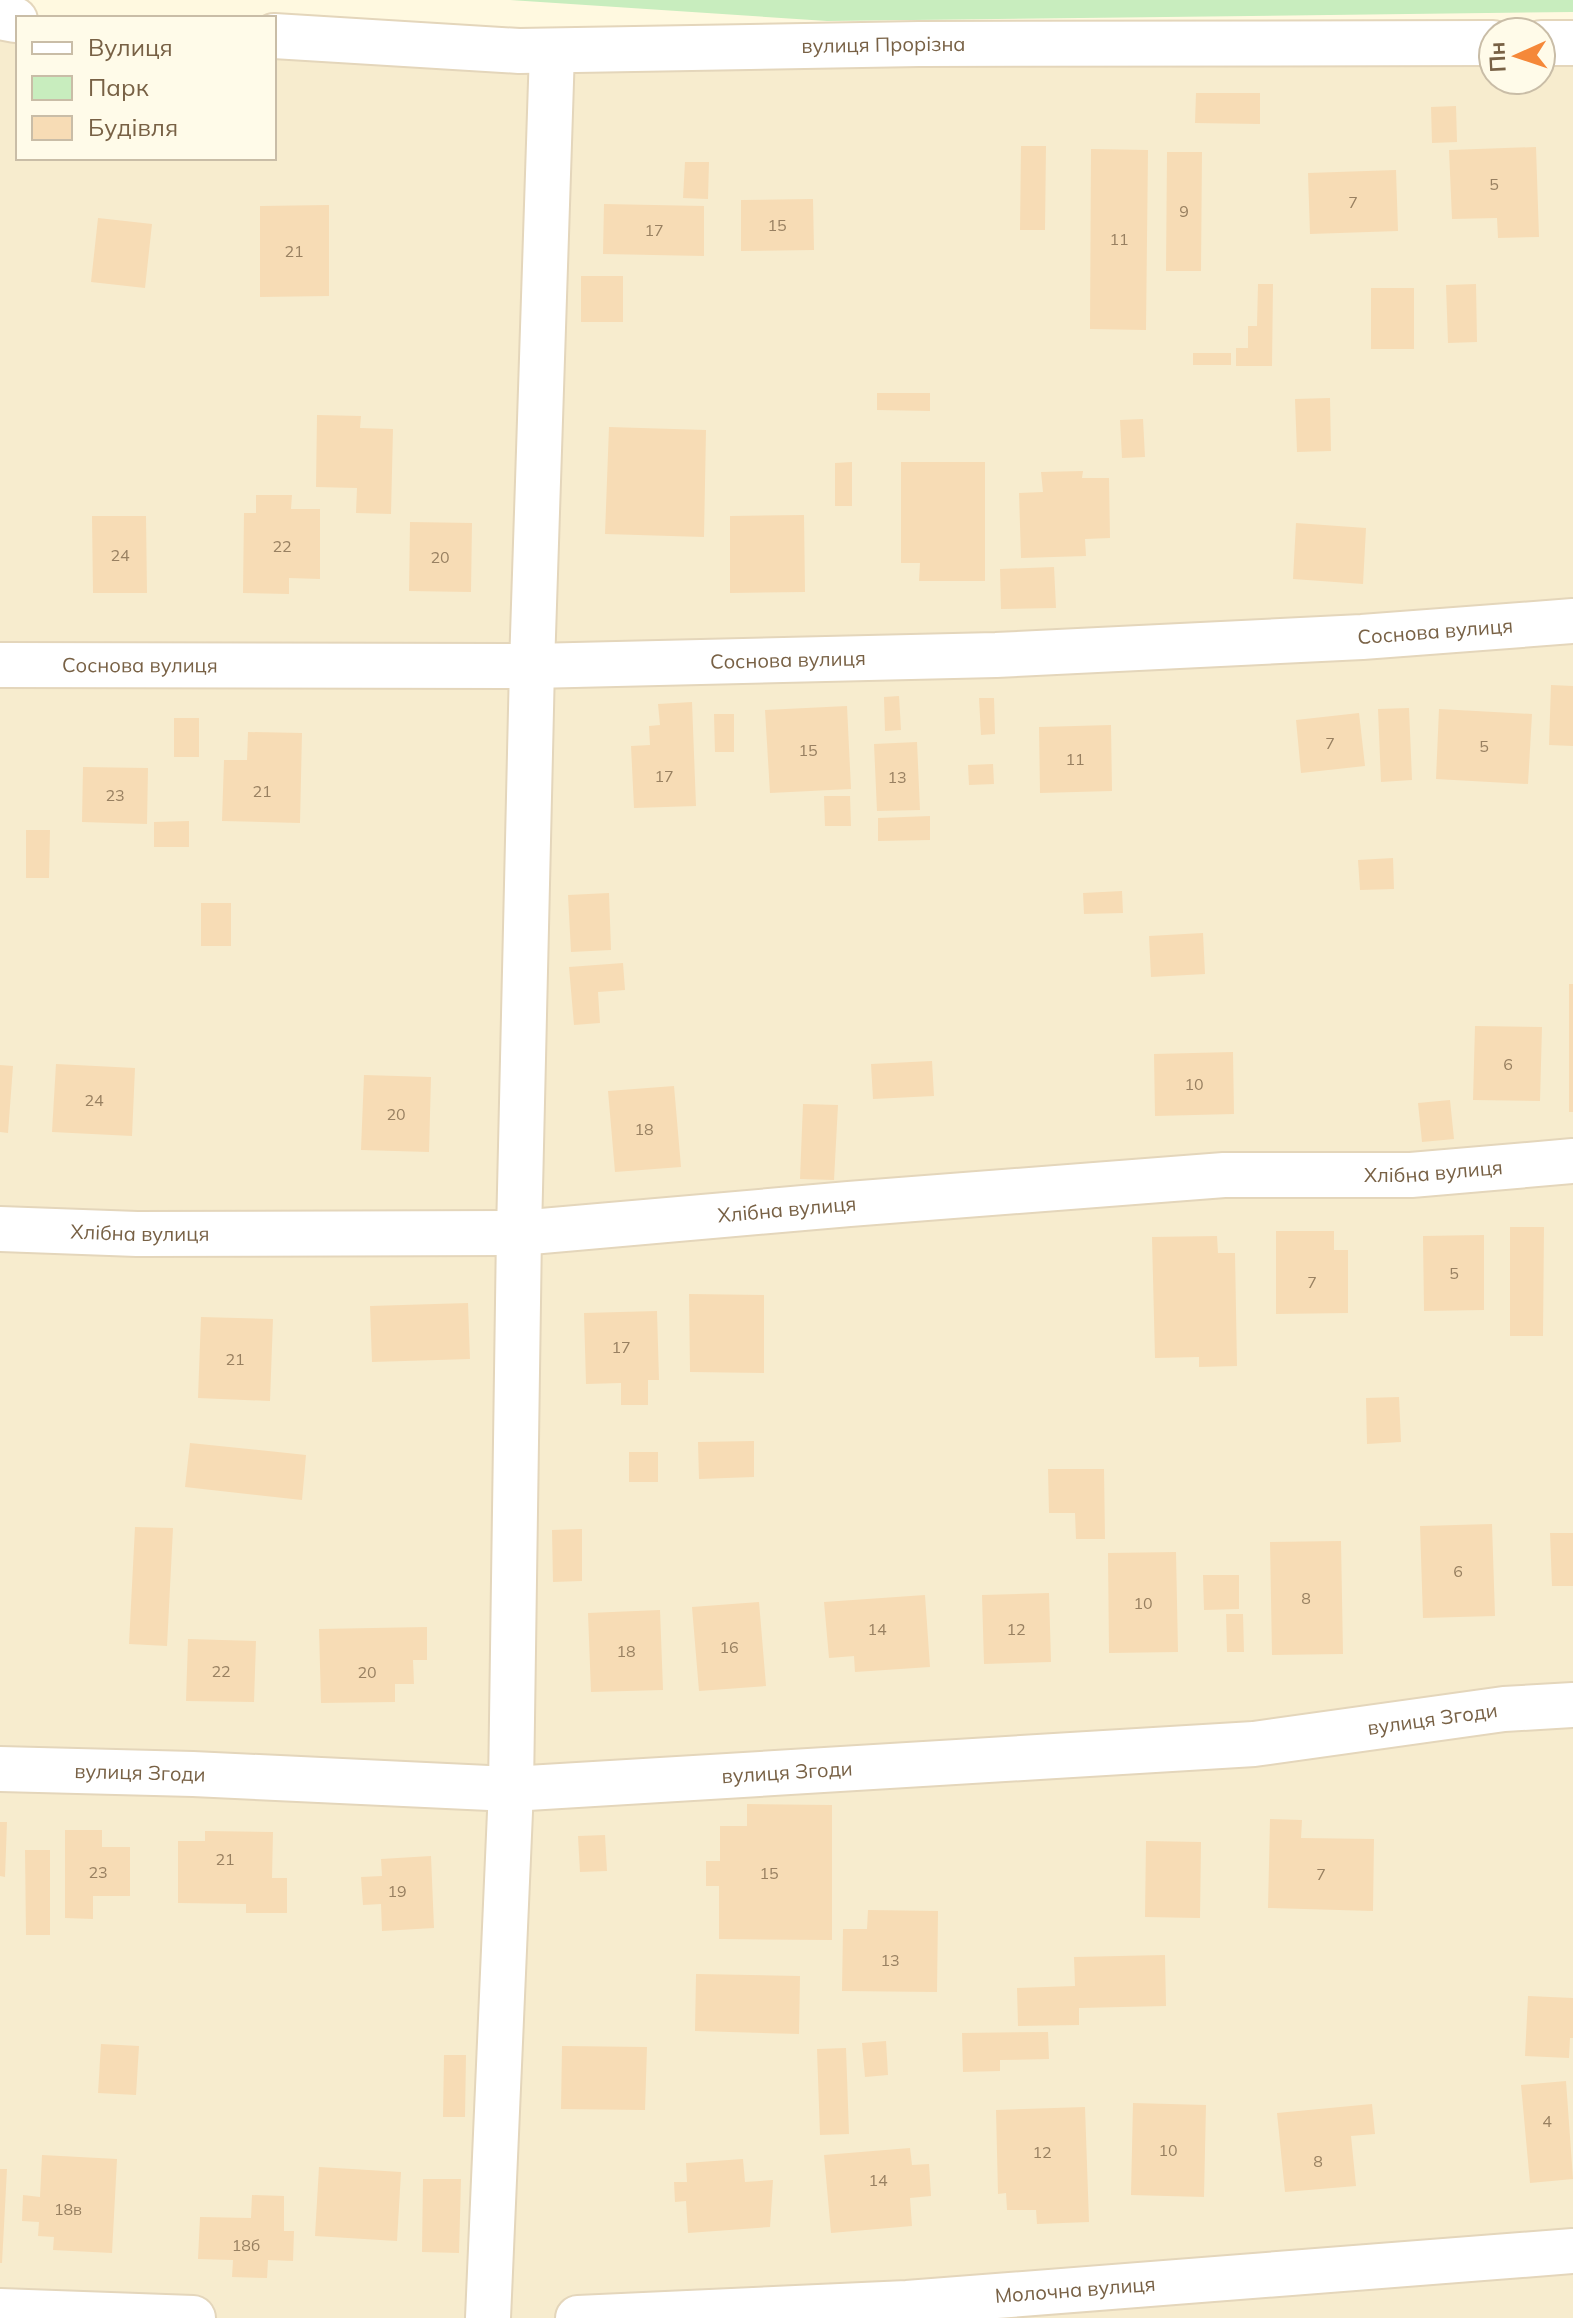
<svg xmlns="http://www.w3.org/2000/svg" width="1573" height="2318" font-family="Mulish,sans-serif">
<rect width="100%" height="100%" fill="#fff9e0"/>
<path fill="#f7ecce" d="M0 23 18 24V158H274V38L1493 39V80H1541V39L1573 38V2318H0Z"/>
<path fill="#c8edbe" d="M510 0H1573V12L827 21Z"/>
<g fill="#f7dcb5">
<path d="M1196 93H1260V124L1195 123Z"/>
<path d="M1456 106 1457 142 1432 143 1431 107Z"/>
<path d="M1021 146H1046L1045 230H1020Z"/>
<path d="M1536 147 1539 237 1498 238 1497 218 1452 219 1449 150Z"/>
<path d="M1091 149 1148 150 1146 330 1090 329Z"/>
<path d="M1167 152H1202L1201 271H1166Z"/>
<path d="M685 162H709L708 199 683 198Z"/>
<path d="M1396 170 1398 231 1310 234 1308 173Z"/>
<path d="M813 199 814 250 741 251V200Z"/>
<path d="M604 204 704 206V256L603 254Z"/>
<path d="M329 205V296L260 297V206Z"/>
<path d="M98 218 152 224 145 288 91 282Z"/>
<rect x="581" y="276" width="42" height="46"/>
<path d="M1258 284H1273L1272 366H1236V348H1248V326H1257Z"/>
<path d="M1476 284 1477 342 1448 343 1446 285Z"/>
<rect x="1371" y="288" width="43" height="61"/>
<rect x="1193" y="353" width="38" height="12"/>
<path d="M877 393H930V411L877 410Z"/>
<path d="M1330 398 1331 451 1297 452 1295 399Z"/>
<path d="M317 415 361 416 360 428 393 429 391 514 356 513 357 488 316 487Z"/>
<path d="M1143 419 1145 457 1122 458 1120 420Z"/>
<path d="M609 427 706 430 704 537 605 534Z"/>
<path d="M852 462V506H835V463Z"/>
<path d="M901 462H985V581H919L920 563H901Z"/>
<path d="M1083 471 1082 478H1109L1110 538 1085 539 1086 556 1021 558 1019 493 1043 492 1041 472Z"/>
<path d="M256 495H292L291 509H320V579L289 578V594L243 593 244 513H256Z"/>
<path d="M804 515 805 592 730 593V516Z"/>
<path d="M92 516H146L147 593H93Z"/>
<path d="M410 522 472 523 471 592 409 591Z"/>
<path d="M1296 523 1366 528 1363 584 1293 579Z"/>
<path d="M1054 567 1056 608 1001 609 1000 569Z"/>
<path d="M1551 685 1573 686V746L1549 745Z"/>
<path d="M899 696 901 730 885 731 884 697Z"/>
<path d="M979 698H994L995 734 981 735Z"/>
<path d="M692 702 696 806 634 808 631 746 650 745 649 726 660 725 658 704Z"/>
<path d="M847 706 851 789 770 793 765 710Z"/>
<path d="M1409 708 1412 780 1381 782 1378 709Z"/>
<path d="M1439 709 1532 714 1528 784 1436 779Z"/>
<path d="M1359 713 1365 766 1301 773 1296 720Z"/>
<path d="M714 714H734V752H715Z"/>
<rect x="174" y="718" width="25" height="39"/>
<path d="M1111 725 1112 791 1040 793 1039 727Z"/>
<path d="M248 732 302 733 300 823 222 821 224 760H247Z"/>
<path d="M917 742 920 810 877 811 874 744Z"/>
<path d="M993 764 994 784 969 785 968 765Z"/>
<path d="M83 767 148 768 147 824 82 822Z"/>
<path d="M824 796H850L851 826H825Z"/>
<path d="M930 816V840L878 841V818Z"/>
<path d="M189 821V847H154V822Z"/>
<path d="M26 830H50L49 878H26Z"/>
<path d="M1393 858 1394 889 1360 890 1358 860Z"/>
<path d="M1122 891 1123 913 1084 914 1083 893Z"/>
<path d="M609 893 611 950 571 952 568 895Z"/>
<rect x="201" y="903" width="30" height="43"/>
<path d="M1203 933 1205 974 1151 977 1149 936Z"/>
<path d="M623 963 625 990 598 992 600 1023 574 1025 569 967Z"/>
<rect x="1569" y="984" width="4" height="128"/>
<path d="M1475 1026 1542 1027 1540 1101 1473 1100Z"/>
<path d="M1233 1052 1234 1114 1155 1116 1154 1054Z"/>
<path d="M932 1061 934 1096 873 1099 871 1064Z"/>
<path d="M56 1064 135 1068 132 1136 52 1132Z"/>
<path d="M0 1065 13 1066 8 1133 0 1132Z"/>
<path d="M364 1075 431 1077 429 1152 361 1150Z"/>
<path d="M674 1086 681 1167 615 1172 608 1091Z"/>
<path d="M1450 1100 1454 1139 1422 1142 1418 1103Z"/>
<path d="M803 1104 838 1105 834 1180 800 1179Z"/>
<path d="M1510 1227H1544L1543 1336H1510Z"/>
<path d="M1276 1231H1334V1250H1348V1313L1276 1314Z"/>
<path d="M1484 1235V1310L1424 1311 1423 1236Z"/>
<path d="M1217 1236 1218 1253H1235L1237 1366 1199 1367V1357L1155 1358 1152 1237Z"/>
<path d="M689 1294 764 1295V1373L690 1372Z"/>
<path d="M468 1303 470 1359 372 1362 370 1306Z"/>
<path d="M657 1311 659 1380H648V1405H621V1383L586 1384 584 1313Z"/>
<path d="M201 1317 273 1319 270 1401 198 1398Z"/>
<path d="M1399 1397 1401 1442 1367 1444 1366 1398Z"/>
<path d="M754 1441V1477L699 1479 698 1442Z"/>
<path d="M190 1443 306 1455 302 1500 185 1487Z"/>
<rect x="629" y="1452" width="29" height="30"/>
<path d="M1048 1469H1104L1105 1539H1076L1075 1513H1049Z"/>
<path d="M1492 1524 1495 1616 1423 1618 1420 1526Z"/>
<path d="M135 1527 173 1528 167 1646 129 1644Z"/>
<path d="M582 1529V1581L553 1582 552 1530Z"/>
<path d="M1550 1533H1573V1586H1552Z"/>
<path d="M1341 1541 1343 1654 1272 1655 1270 1542Z"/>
<path d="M1176 1552 1178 1652 1109 1653 1108 1553Z"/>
<path d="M1203 1575H1239V1609L1204 1610Z"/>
<path d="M1049 1593 1051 1662 984 1664 982 1595Z"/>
<path d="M925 1595 930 1667 855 1672 854 1656 829 1658 824 1602Z"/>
<path d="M759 1602 766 1686 699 1691 692 1607Z"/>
<path d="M660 1610 663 1690 591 1692 588 1613Z"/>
<path d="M1226 1614H1243L1244 1652H1227Z"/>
<path d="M427 1627V1660H413L414 1684H395V1702L321 1703 319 1629Z"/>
<path d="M188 1639 256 1641 254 1702 186 1701Z"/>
<path d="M747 1804 832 1805V1940L719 1939V1886H706V1861H720V1826H747Z"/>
<path d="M1270 1819 1302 1820 1301 1838 1374 1839 1373 1911 1268 1908Z"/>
<path d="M0 1822H7L5 1877 0 1876Z"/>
<path d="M65 1830H102V1847H130V1896H93V1919L65 1918Z"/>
<path d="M205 1831 273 1832 272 1878H287V1913H246V1904L178 1903V1841H205Z"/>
<path d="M605 1835 607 1871 580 1872 578 1836Z"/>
<path d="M1146 1841 1201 1842 1200 1918 1145 1917Z"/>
<path d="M25 1850H50V1935H26Z"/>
<path d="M431 1856 434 1928 382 1931 381 1904 363 1905 361 1877 382 1876 381 1859Z"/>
<path d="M868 1910 938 1911 937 1992 842 1991 843 1929H867Z"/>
<path d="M1165 1955 1166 2006 1079 2008V2025L1018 2026 1017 1988 1075 1986 1074 1957Z"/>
<path d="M696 1974 800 1976 799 2034 695 2031Z"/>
<path d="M1528 1996 1573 1998V2038H1570L1569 2058 1525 2056Z"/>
<path d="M1048 2032 1049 2059 1000 2060V2071L963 2072 962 2033Z"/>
<path d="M886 2041 888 2075 865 2077 862 2043Z"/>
<path d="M101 2044 139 2046 136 2095 98 2093Z"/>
<path d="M562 2046 647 2047 645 2110 561 2109Z"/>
<path d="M846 2048 849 2134 820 2135 817 2049Z"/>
<path d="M444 2055H466L465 2117H443Z"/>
<path d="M1566 2081 1573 2179 1530 2183 1521 2085Z"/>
<path d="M1133 2103 1206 2105 1204 2197 1131 2195Z"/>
<path d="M1372 2104 1375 2134 1351 2136 1356 2186 1285 2192 1277 2113Z"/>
<path d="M1085 2107 1089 2222 1037 2224 1036 2210H1007L1006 2193 998 2194 996 2110Z"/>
<path d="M910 2148 912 2165 929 2164 931 2196 910 2198 912 2226 831 2233 824 2155Z"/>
<path d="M42 2155 117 2159 112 2253 53 2250 54 2237 38 2236 39 2222 22 2221 23 2195 40 2197Z"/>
<path d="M743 2159 745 2182 773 2180 770 2227 688 2233 686 2201 675 2202 674 2182H687L686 2163Z"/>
<path d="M319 2167 401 2172 397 2241 315 2236Z"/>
<path d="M0 2169H7L2 2263H0Z"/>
<path d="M423 2179H461L459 2253 422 2252Z"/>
<path d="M252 2195 284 2196V2231H294L293 2261 268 2260 267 2278 232 2277 233 2260 198 2259 200 2217 251 2218Z"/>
</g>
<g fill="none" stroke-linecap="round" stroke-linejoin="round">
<g stroke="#e4d6bb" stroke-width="48">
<g id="minor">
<path d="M0 17 15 20"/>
<path id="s1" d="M274 36 519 51 919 44 1493 43"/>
<path d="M1541 43H1573"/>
<path id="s2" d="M0 665 532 666 996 655 1362 637 1573 621"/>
<path id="s3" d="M0 1229 137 1234 519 1233 849 1204 1224 1175H1411L1573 1161"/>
<path id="s4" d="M0 1769 193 1774 511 1789 1254 1744 1504 1709 1573 1705"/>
<path d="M0 2311 193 2318"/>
<path d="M488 2318 511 1789 519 1233 532 666 552 51"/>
<path id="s5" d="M578 2318 907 2303 1573 2251"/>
</g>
</g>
<use href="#minor" stroke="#fff" stroke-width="44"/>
</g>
<g text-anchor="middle" stroke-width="6" stroke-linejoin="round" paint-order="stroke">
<g font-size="16" fill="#988061">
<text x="1494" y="190">5</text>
<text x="1353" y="208">7</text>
<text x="1184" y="217">9</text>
<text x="777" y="231">15</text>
<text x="654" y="236">17</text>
<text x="1119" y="245">11</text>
<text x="294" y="257">21</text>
<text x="282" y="552">22</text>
<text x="120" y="561">24</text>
<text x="440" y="563">20</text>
<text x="1330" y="749">7</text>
<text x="1484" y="752">5</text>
<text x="808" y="756">15</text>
<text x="1075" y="765">11</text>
<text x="664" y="782">17</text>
<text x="897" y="783">13</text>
<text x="262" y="797">21</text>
<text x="115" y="801">23</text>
<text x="1508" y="1070">6</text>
<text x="1194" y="1090">10</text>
<text x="94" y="1106">24</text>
<text x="396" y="1120">20</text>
<text x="644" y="1135">18</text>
<text x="1454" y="1279">5</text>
<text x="1312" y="1288">7</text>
<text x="621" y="1353">17</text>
<text x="235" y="1365">21</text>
<text x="1458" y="1577">6</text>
<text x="1306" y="1604">8</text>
<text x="1143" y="1609">10</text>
<text x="877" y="1635">14</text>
<text x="1016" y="1635">12</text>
<text x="729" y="1653">16</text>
<text x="626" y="1657">18</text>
<text x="221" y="1677">22</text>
<text x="367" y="1678">20</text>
<text x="225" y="1865">21</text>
<text x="98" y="1878">23</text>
<text x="769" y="1879">15</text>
<text x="1321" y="1880">7</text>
<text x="397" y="1897">19</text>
<text x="890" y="1966">13</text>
<text x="1547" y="2127">4</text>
<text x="1168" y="2156">10</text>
<text x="1042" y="2158">12</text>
<text x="1318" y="2167">8</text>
<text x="878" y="2186">14</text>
<text x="68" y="2215">18в</text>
<text x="246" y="2251">18б</text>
</g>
<g font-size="20" fill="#786145" stroke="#fffbe9">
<text dy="7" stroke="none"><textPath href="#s1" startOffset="610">вулиця Прорізна</textPath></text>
<text dy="7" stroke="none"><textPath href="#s2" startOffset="1436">Соснова вулиця</textPath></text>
<text dy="7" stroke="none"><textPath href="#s2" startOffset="788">Соснова вулиця</textPath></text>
<text dy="7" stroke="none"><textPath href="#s2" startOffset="140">Соснова вулиця</textPath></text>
<text dy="7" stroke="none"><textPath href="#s3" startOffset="1436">Хлібна вулиця</textPath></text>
<text dy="7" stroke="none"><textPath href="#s3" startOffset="788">Хлібна вулиця</textPath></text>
<text dy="7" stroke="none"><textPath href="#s3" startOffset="140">Хлібна вулиця</textPath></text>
<text dy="7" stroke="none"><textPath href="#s4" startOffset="1436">вулиця Згоди</textPath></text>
<text dy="7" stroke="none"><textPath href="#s4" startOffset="140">вулиця Згоди</textPath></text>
<text dy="7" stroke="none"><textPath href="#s4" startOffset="788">вулиця Згоди</textPath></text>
<text dy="7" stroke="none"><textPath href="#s5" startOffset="498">Молочна вулиця</textPath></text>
</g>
</g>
<rect x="16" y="16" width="260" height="144" fill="#fffbe9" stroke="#c9bda7" stroke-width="2"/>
<rect x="32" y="42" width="40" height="12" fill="#ffffff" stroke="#c9bda7" stroke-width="2"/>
<text x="88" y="56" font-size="24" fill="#786145">Вулиця</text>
<rect x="32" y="76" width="40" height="24" fill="#c8edbe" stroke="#c9bda7" stroke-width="2"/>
<text x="88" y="96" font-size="24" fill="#786145">Парк</text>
<rect x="32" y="116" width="40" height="24" fill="#f7dcb5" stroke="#c9bda7" stroke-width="2"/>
<text x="88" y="136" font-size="24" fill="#786145">Будівля</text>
<g transform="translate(1517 56) rotate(267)"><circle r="38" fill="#fffbe9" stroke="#c9bda7" stroke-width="2"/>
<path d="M0-6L14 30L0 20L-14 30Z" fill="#f58839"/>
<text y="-12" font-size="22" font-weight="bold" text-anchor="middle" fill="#786145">Пн</text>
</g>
</svg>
